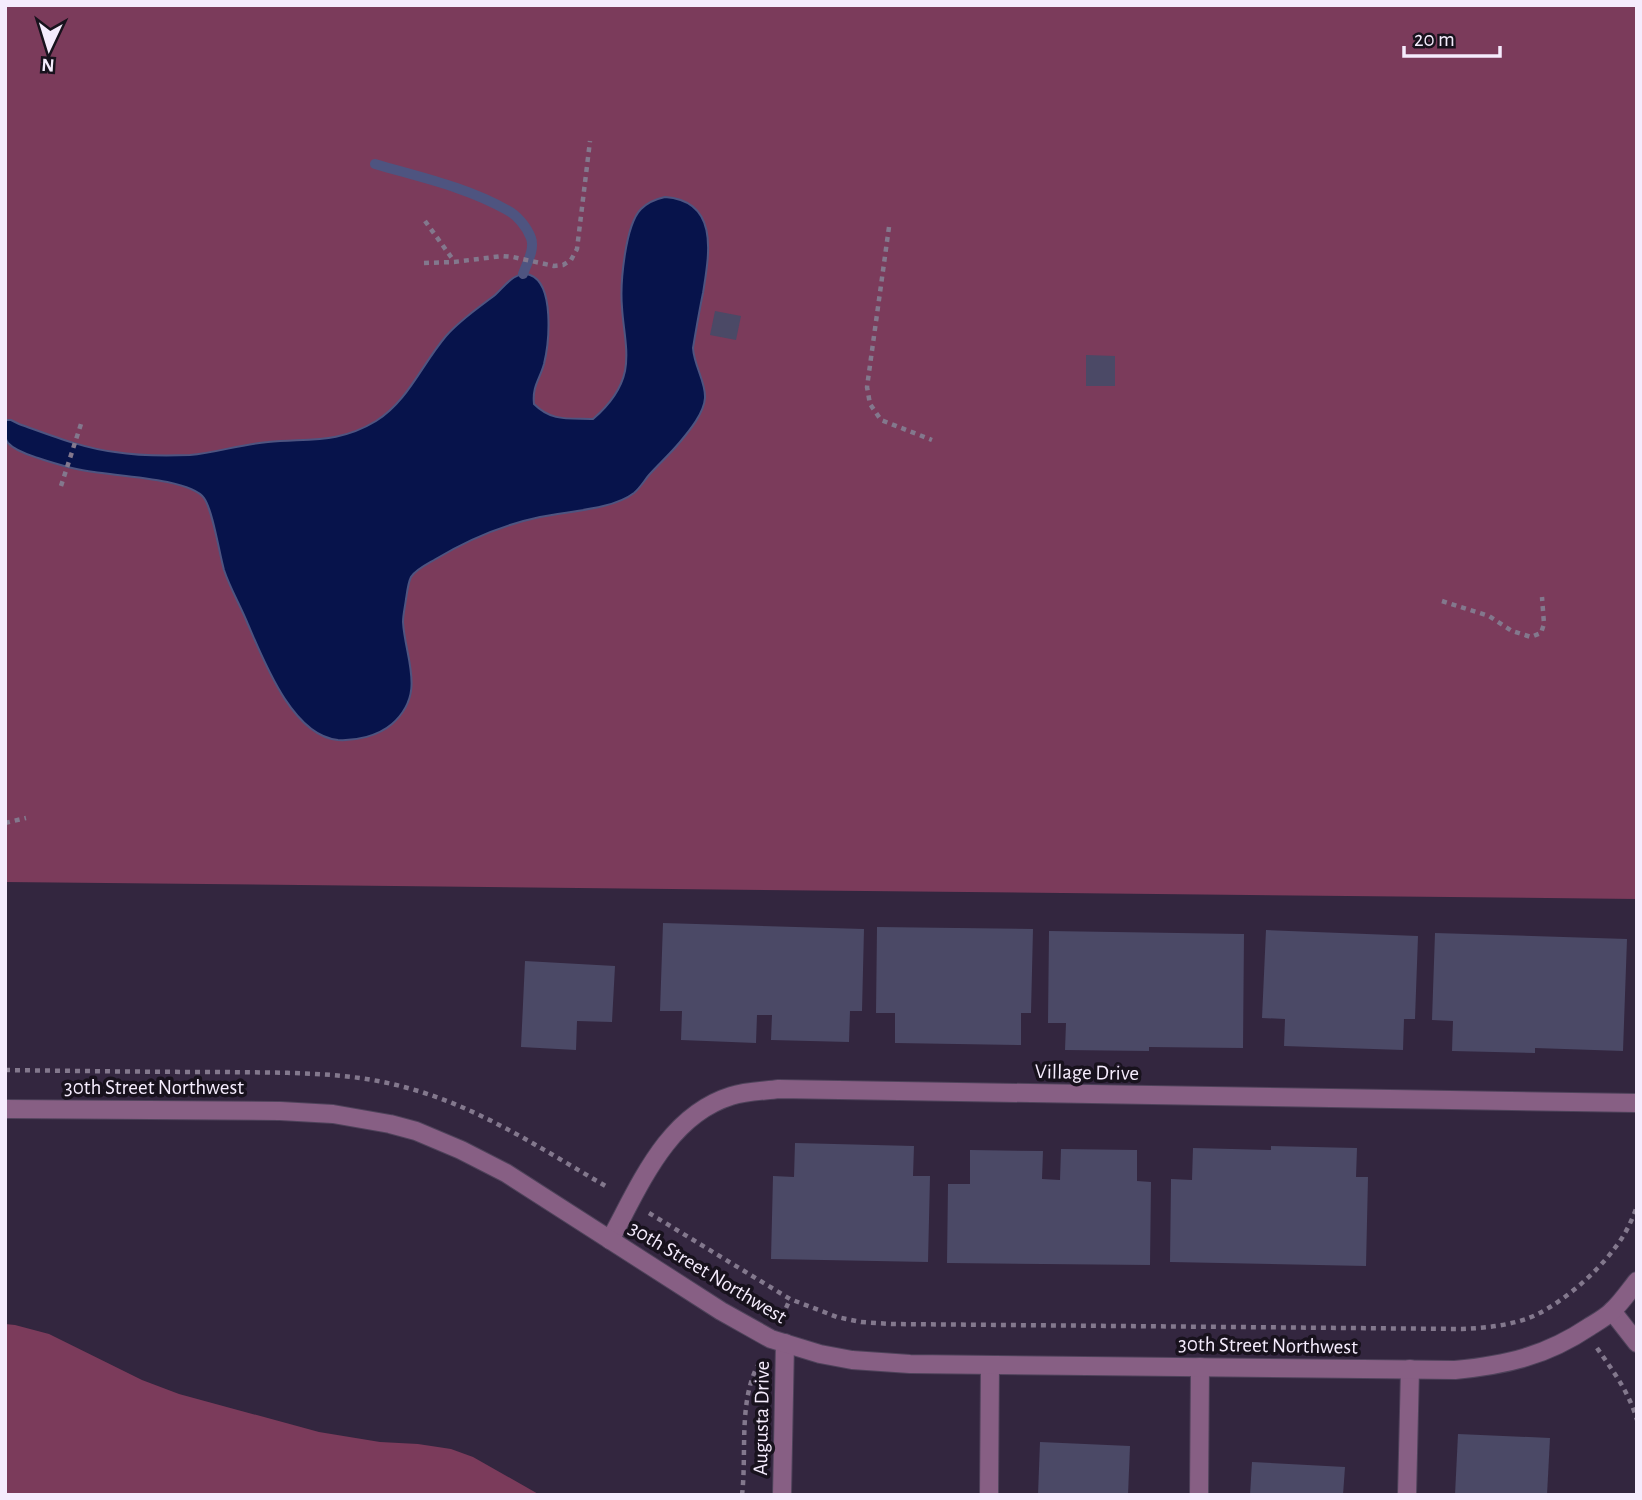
<svg xmlns="http://www.w3.org/2000/svg" width="1642" height="1500" font-family="'Alegreya Sans',sans-serif">
<rect width="100%" height="100%" fill="#33263f"/>
<g fill="#7b3b5b">
<path d="M5 5H1637V899L5 882Z"/>
<path d="M5 1324 15 1325 49 1334 142 1380 179 1394 319 1432 380 1442 418 1444 451 1449 473 1457 540 1495H5Z"/>
</g>
<path fill="#07134b" stroke="#4e5480" stroke-width="2" d="M665 197C720 201 709 255 703 293 699 312 696 330 693 348 694 366 706 382 705 398 704 413 690 430 680 442 670 454 659 464 649 475 644 481 640 488 634 493 612 510 567 511 540 517 502 525 467 540 434 560 427 564 415 570 411 577 408 583 407 593 406 599 405 607 403 615 403 622 405 659 427 693 392 724 378 736 356 741 338 740 292 736 263 659 247 622 240 605 230 588 224 570 219 552 213 511 204 498 190 479 118 476 94 472 75 470 56 464 38 458 29 455 15 451 8 443 3 437 5 427 5 420H11L19 424C50 435 82 448 115 452 140 456 165 456 190 455 216 453 241 444 268 442 309 438 338 444 376 421 408 401 422 364 446 336 460 320 478 308 495 295 504 287 515 270 530 275 555 284 549 343 544 364 540 379 532 386 534 404 552 422 569 418 593 419 607 407 621 390 625 371 629 350 623 328 622 307 620 284 625 225 641 209 648 202 656 199 665 197Z"/>
<g fill="none" stroke-linecap="round" stroke-linejoin="round">
<path stroke="#4e5480" stroke-width="10" d="M375 164C419 177 467 187 507 210 517 215 527 227 531 238 535 249 527 263 523 274"/>
</g>
<g fill="#4b4966">
<path d="M715 311 741 316 736 340 710 335Z"/>
<path d="M1086 355 1115 356V386H1086Z"/>
<path d="M663 923 864 929 862 1011H850L849 1042 771 1040 772 1015H757L756 1043 681 1040 682 1011H660Z"/>
<path d="M877 927 1033 929 1031 1013H1021V1045L895 1043V1013H876Z"/>
<path d="M1266 930 1418 936 1415 1019H1404L1403 1050 1284 1046 1285 1019 1262 1018Z"/>
<path d="M1049 931 1244 934 1243 1048 1149 1047V1051L1065 1050 1066 1023H1048Z"/>
<path d="M1435 933 1627 939 1623 1051 1535 1048V1053L1452 1051 1453 1021 1432 1020Z"/>
<path d="M525 961 615 966 612 1022 577 1021 576 1050 521 1047Z"/>
<path d="M795 1143 914 1146 913 1176H930L928 1262 771 1259 773 1176 794 1177Z"/>
<path d="M1271 1146 1357 1148 1356 1177H1368L1366 1266 1170 1262 1171 1179 1192 1180 1193 1148 1271 1150Z"/>
<path d="M1061 1149 1137 1150V1181L1151 1182 1150 1265 947 1263 948 1184H970V1150L1043 1151 1042 1179 1060 1180Z"/>
<path d="M1458 1434 1550 1438 1547 1495H1455Z"/>
<path d="M1040 1442 1130 1446 1128 1495H1038Z"/>
<path d="M1252 1462 1345 1467 1343 1495H1250Z"/>
</g>
<g fill="none" stroke-linecap="round" stroke-linejoin="round">
<g stroke="#4e425a" stroke-width="20">
<g id="minor">
<path d="M610 1240C640 1185 667 1116 731 1096 746 1091 764 1091 779 1089L1637 1103"/>
<path d="M1612 1311 1637 1343"/>
<path d="M782 1495 785 1343"/>
<path d="M989 1495 990 1365"/>
<path d="M1199 1495 1200 1367"/>
<path d="M1407 1495 1410 1369"/>
</g>
</g>
<g stroke="#4e425a" stroke-width="20">
<path id="tertiary" d="M5 1109 280 1111 333 1114 390 1124 416 1131 461 1150 506 1173 721 1311 771 1339 820 1354 852 1360 910 1364 1455 1370C1506 1365 1546 1356 1589 1327 1597 1322 1606 1317 1612 1311 1621 1303 1629 1291 1637 1281"/>
</g>
<g stroke="#83788d" stroke-width="4.5" stroke-dasharray="5 5" stroke-linecap="butt">
<path d="M425 221 454 261"/>
<path d="M889 227 867 387 870 404 881 420 932 440"/>
<path d="M424 263 454 262 502 256 513 257 554 266 563 265 571 260 577 249 590 141"/>
<path d="M61 486 81 424"/>
<path d="M1442 601 1489 616 1512 631 1531 637 1541 633 1544 624 1542 597"/>
<path d="M5 823 26 818"/>
<path d="M5 1070C78 1071 151 1072 224 1072 284 1073 346 1071 404 1087 478 1106 543 1150 609 1188"/>
<path d="M649 1213 790 1299 837 1317 861 1322 891 1324 1462 1329C1484 1328 1505 1326 1526 1319 1555 1309 1595 1275 1614 1249 1624 1237 1632 1221 1637 1206"/>
<path d="M782 1317 790 1299"/>
<path d="M1597 1348C1613 1371 1629 1392 1637 1420"/>
<path d="M742 1495C747 1452 738 1401 759 1363"/>
</g>
<use href="#minor" stroke="#875f84" stroke-width="18"/>
<use href="#tertiary" stroke="#875f84" stroke-width="18"/>
</g>
<g text-anchor="middle" stroke-width="7" stroke-linejoin="round" paint-order="stroke">
<g font-size="21" fill="#f5ecfd" stroke="#18121d">
<text transform="translate(1087 1072) rotate(1)" y="7">Village Drive</text>
<text x="154" y="1094">30th Street Northwest</text>
<text transform="translate(708 1272) rotate(31)" y="7">30th Street Northwest</text>
<text transform="translate(1268 1345) rotate(1)" y="7">30th Street Northwest</text>
<text transform="translate(761 1418) rotate(-89)" y="7">Augusta Drive</text>
</g>
</g>
<rect width="1642" height="1500" fill="none" stroke="#f5ecfd" stroke-width="14"/>
<g transform="translate(49 49) rotate(184)" stroke="#18121d" stroke-width="5" paint-order="stroke">
<path d="M0-5L12 26L0 18L-12 26Z" fill="#f5ecfd"/>
<text y="-10" font-size="19" font-weight="bold" text-anchor="middle" fill="#f5ecfd">N</text>
</g>
<path d="M1404 46v10h96v-10" fill="none" stroke="#f5ecfd" stroke-width="3.5"/>
<text x="1414" y="46" font-size="21" fill="#f5ecfd" stroke="#18121d" stroke-width="5" paint-order="stroke">20 m</text>
</svg>
